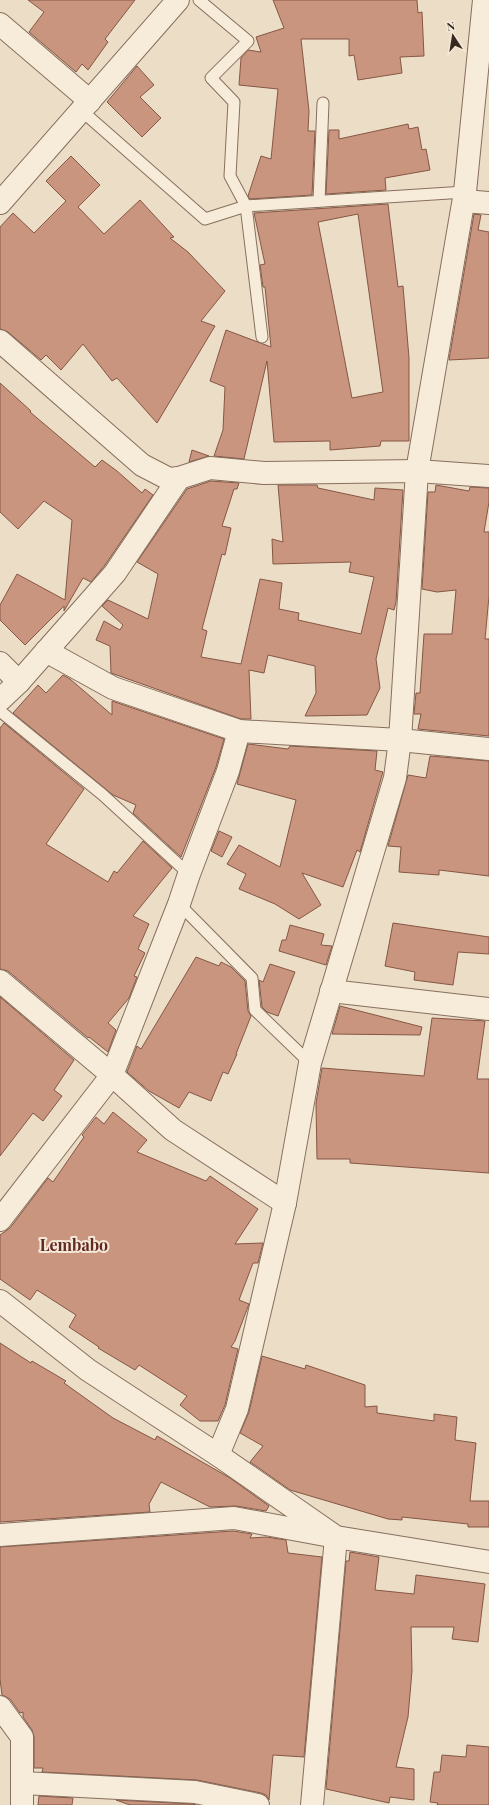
<svg xmlns="http://www.w3.org/2000/svg" width="489" height="1805" font-family="'Playfair Display',serif">
<rect width="100%" height="100%" fill="#ecddc7"/>
<g fill="#c9957f" stroke="#855744" fill-rule="evenodd">
<path d="M28 0H135L105 39 108 42 88 70 82 64 76 72 29 32 44 12Z"/>
<path d="M273 0H417L418 13 422 12 424 56 400 57 402 73 358 80 354 55 349 56V39H301L309 111 308 131H315L312 195 250 199 248 196 261 156 271 159 278 89 239 85 241 58 248 50 261 52 256 37 284 28Z"/>
<path d="M137 66 154 85 140 97 161 118 142 137 107 102Z"/>
<path d="M408 124 409 129 418 127 422 150 426 149 430 170 385 178 386 190 326 194 329 130H339V139Z"/>
<path d="M71 156 100 185 78 207 104 234 140 200 174 237 170 238 188 252 225 291 201 321 215 326 157 423 117 378 112 381 83 344 61 370 46 355 41 360 8 332 0 329V227L13 213 34 233 66 201 46 181Z"/>
<path d="M388 204 398 287 403 286 409 358V441H381L380 446 330 450V441L274 442 267 361 244 459 214 456 223 430 225 387 210 381 226 330 271 347 265 287H263L260 265 265 264 254 213ZM358 214 383 392 352 398 318 222Z"/>
<path d="M474 214 481 215 478 230 489 232V358L449 360Z"/>
<path d="M0 383 31 411 30 412 95 467 102 460 117 471 142 493 145 489 153 495 105 565 91 582 83 578 64 611V606L25 645 0 620V605L17 574 65 600 72 520 44 501 18 529 0 512Z"/>
<path d="M192 450 209 456 189 462Z"/>
<path d="M211 481 239 483 237 489H234L222 526 231 528 225 555 222 554 202 629 207 631 201 657 241 664 260 579 282 583 279 609 299 613 298 620 361 634 374 577 349 572 351 562 273 564 272 539 283 542 278 485H317L318 488 374 500 375 488 403 490 396 602 394 610 388 608 376 659 380 688 367 715 305 716 316 693 315 666 268 655 264 673 249 670 251 719H241L111 673 110 646 96 640 104 621 120 630 123 625 102 606 108 600 148 619 158 574 137 562 187 489Z"/>
<path d="M436 485 469 491 470 487 489 488V502L484 532H489V596L485 639H489V736L418 729 421 714H414L416 693H420L424 634H452L456 590 437 592 422 589 428 492H435Z"/>
<path d="M63 675 70 679 112 715V701L224 739 216 767 181 857 133 813 136 805 113 795 13 713 38 685 46 693Z"/>
<path d="M4 723 84 789 46 844 108 882 114 871 117 873 143 841 172 868 133 916 149 924 138 949 145 953 134 976 137 977 129 998 108 1023 116 1030 108 1052 89 1037 88 1038 8 971 0 969V728Z"/>
<path d="M248 744 288 749 290 746 377 751 375 770 383 772 360 852 357 850 343 887 302 873 321 905 299 919 275 904 239 889 246 874 227 864 239 845 280 867 296 800 237 784Z"/>
<path d="M430 756 489 761V876L439 870V875L399 872 401 847 388 846 408 775 426 778Z"/>
<path d="M219 831 232 837 222 857 211 851Z"/>
<path d="M393 923 489 937V954L458 952 453 985 414 980 415 972 385 966Z"/>
<path d="M290 925 324 934 321 945 332 946 326 965 279 951 282 940H286Z"/>
<path d="M196 957 219 966 221 962 231 967 245 981 248 1011 251 1016 236 1054H237L228 1074 223 1072 211 1101 189 1092 179 1108 149 1091 127 1072 137 1046 141 1049Z"/>
<path d="M270 964 295 972 278 1016 267 1012 262 1007 259 980 263 982Z"/>
<path d="M0 997 74 1060 54 1090 62 1096 43 1121 33 1113 0 1156Z"/>
<path d="M340 1006 422 1027 420 1035 332 1034Z"/>
<path d="M432 1018 485 1021 477 1079H489V1173L350 1163V1159H317L316 1103 322 1068 424 1076Z"/>
<path d="M113 1112 147 1140 137 1152 206 1181 210 1176 258 1209 235 1244 263 1243 258 1263H253L239 1300 249 1304 235 1341 231 1347 238 1349 225 1405 218 1421H200L180 1405 187 1396 139 1365 135 1370 98 1348 99 1347 69 1327 76 1315 37 1290 30 1300 0 1279V1235L10 1228 48 1178 53 1182 84 1137 82 1135 96 1117 104 1124Z"/>
<path d="M0 1343 31 1363 32 1361 66 1381 64 1383 113 1418 155 1440 157 1436 230 1478 269 1506 266 1511 236 1506 210 1507 161 1482 149 1504 150 1512 0 1522Z"/>
<path d="M262 1356 305 1369 306 1365 365 1385V1407L377 1406V1413L434 1421V1414L457 1417 455 1440 476 1443 470 1501H489V1527H468V1524L402 1517V1520L388 1519 290 1490 256 1466 250 1462 263 1446 240 1433 249 1412Z"/>
<path d="M233 1531 252 1534 250 1538 266 1537 286 1540 288 1553 322 1557 304 1757 273 1755 269 1800 266 1795 261 1793 197 1780 42 1772 43 1768H34V1737L32 1730 23 1717V1712L20 1713 10 1699 2 1695 0 1679V1547Z"/>
<path d="M350 1552 379 1557 375 1590 414 1594 416 1575 485 1584 478 1642 452 1639 454 1627H411L412 1671 408 1717 396 1767 414 1769V1800L390 1797 389 1803 326 1789 346 1561H349Z"/>
<path d="M467 1745 489 1747V1805H437L438 1803 430 1802 434 1772H440L442 1755 466 1757Z"/>
<path d="M39 1796 73 1798 72 1805H38Z"/>
<path d="M116 1800 193 1804 196 1805H130Z"/>
</g>
<g fill="none" stroke-linecap="round" stroke-linejoin="round">
<g stroke="#876f5d" stroke-width="13">
<g id="service">
<path d="M199 0 248 41 211 78 234 102 230 176 246 206 262 337"/>
<path d="M82 111 205 219 246 206 465 192"/>
<path d="M319 201 323 103"/>
<path d="M0 711 103 795 189 874"/>
<path d="M179 904 252 978 255 1010 310 1063"/>
</g>
</g>
<g stroke="#876f5d" stroke-width="24">
<g id="minor">
<path d="M0 24 90 101"/>
<path d="M464 201 489 203"/>
<path d="M0 203 178 0"/>
<path d="M0 341 142 465 169 479 179 478 210 468 264 473 417 471 489 476"/>
<path d="M46 651 113 688 239 731 400 740 489 749"/>
<path d="M0 663 19 682"/>
<path d="M0 700 19 682 115 573 179 478"/>
<path d="M0 981 112 1075 173 1130 285 1203"/>
<path d="M331 991 489 1009"/>
<path d="M0 1220 112 1075 179 904 189 874 228 771 239 731"/>
<path d="M218 1455 237 1409 285 1203 310 1063 395 778 400 740 417 471 465 192 484 0"/>
<path d="M0 1535 234 1518 336 1537 312 1805"/>
<path d="M0 1707 22 1737V1805"/>
<path d="M23 1783 195 1792 258 1805"/>
</g>
</g>
<g stroke="#876f5d" stroke-width="24">
<path id="tertiary" d="M0 1301 88 1370 218 1455 336 1537 489 1562"/>
</g>
<use href="#service" stroke="#f7ebda" stroke-width="11"/>
<use href="#minor" stroke="#f7ebda" stroke-width="22"/>
<use href="#tertiary" stroke="#f7ebda" stroke-width="22"/>
</g>
<g text-anchor="middle" stroke-width="4" stroke-linejoin="round" paint-order="stroke">
<g font-size="16" font-weight="bold" fill="#632822" stroke="#f4e8d6">
<text x="74" y="1251">Lembabo</text>
</g>
</g>
<g transform="translate(453 36) rotate(348)" stroke="#f4e8d6" stroke-width="3" paint-order="stroke">
<path d="M0-3L7 15L0 10L-7 15Z" fill="#382920"/>
<text y="-6" font-size="11" font-weight="bold" text-anchor="middle" fill="#382920">N</text>
</g>
</svg>
